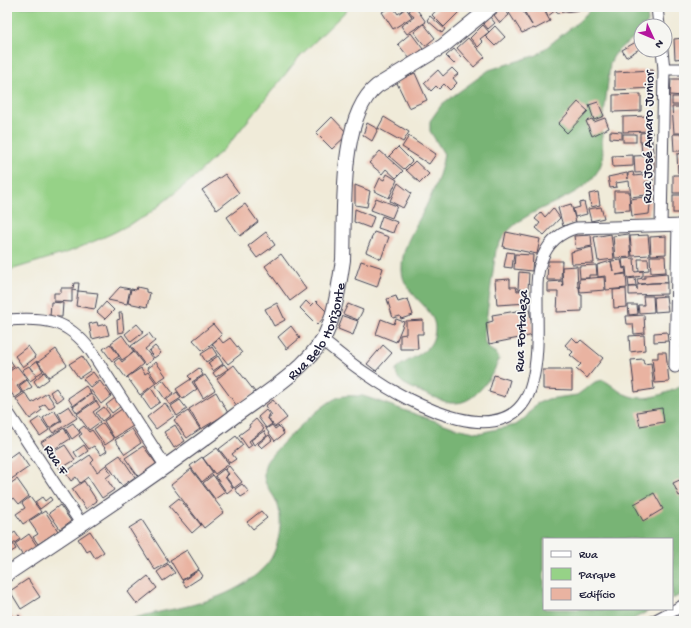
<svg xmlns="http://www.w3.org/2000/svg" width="691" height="628" font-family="'Gochi Hand',sans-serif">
<rect width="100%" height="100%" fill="#f6f6f2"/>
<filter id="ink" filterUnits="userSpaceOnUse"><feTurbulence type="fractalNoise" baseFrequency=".025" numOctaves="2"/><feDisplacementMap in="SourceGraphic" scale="8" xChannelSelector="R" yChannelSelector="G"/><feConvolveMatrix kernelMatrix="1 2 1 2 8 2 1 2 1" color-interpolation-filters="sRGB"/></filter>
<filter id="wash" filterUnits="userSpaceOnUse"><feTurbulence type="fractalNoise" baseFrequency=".012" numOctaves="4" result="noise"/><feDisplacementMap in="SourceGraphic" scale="16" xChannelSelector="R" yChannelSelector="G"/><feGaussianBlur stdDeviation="0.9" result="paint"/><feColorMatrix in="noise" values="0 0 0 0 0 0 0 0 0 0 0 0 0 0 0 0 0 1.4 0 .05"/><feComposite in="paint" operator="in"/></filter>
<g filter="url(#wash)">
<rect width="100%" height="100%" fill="#f0ebd9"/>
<path fill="#96d287" stroke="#5c7a61" d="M7 7H350L300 56 229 144 191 180 146 216 111 234 69 252 7 271Z"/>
<g fill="#78b474" stroke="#4d6b58">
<path d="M593 7H646L648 21 646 26H641V31C629 44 618 45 610 63 608 86 604 109 602 133 601 146 606 156 599 169 578 207 515 203 496 250L484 335C484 345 488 349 496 353L499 359C494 374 478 398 462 402 459 403 453 403 450 403 444 402 405 386 402 382 397 378 396 374 396 369 408 358 430 354 434 336 442 308 402 297 402 270 401 249 413 231 422 214 432 195 441 175 444 154L430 131V121L442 104 489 70 537 55 578 22Z"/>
<path d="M603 380C612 384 618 392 627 395 645 403 667 393 684 385V593L672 599V539H544V609H652L630 621H126C139 616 151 614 164 611 201 604 241 594 267 564 279 550 284 519 277 503 273 492 263 486 264 473 264 469 265 464 267 461 277 447 323 402 339 397 347 395 354 396 363 396L456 428 479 433 516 425 526 417 536 404 548 399 577 395 595 382Z"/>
</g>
<g id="blocks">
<g fill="#e9b3a1">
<path d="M390 7H393L398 14 406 8 412 17 393 29 382 12Z"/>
<path d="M415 7 426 22 407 34 401 26 414 17 409 11Z"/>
<path d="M439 7H454L459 12 444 27 432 15Z"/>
<path d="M508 7H520L532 25 522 7H542L550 21 535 29 534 28 522 33 506 8Z"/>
<path d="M544 7H555L556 10 548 16Z"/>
<path d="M556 7H588V9L557 13Z"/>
<path d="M503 8 509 15 500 23 494 15Z"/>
<path d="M430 16 445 29 442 33 427 20Z"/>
<path d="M490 17 495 23 488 29 483 23Z"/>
<path d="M424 24 435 38 425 46 414 32Z"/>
<path d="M483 25 489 32 480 39 483 42 478 47 470 38Z"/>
<path d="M495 26 505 37 495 46 485 36Z"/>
<path d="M411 33 423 49 410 59 398 44Z"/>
<path d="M468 38 485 57 474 67 457 48Z"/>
<path d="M684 38V58L675 59 674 39Z"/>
<path d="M641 39V48L626 57 622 50Z"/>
<path d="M454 49 461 57 454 64 446 56Z"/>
<path d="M645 50H657L648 55Z"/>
<path d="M452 68 458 74 453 78 457 83 450 90 444 84 439 89 436 86 431 91 424 83 438 70 443 76Z"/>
<path d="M653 70 654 88 615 90V72Z"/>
<path d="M415 73 427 100 409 108 396 81Z"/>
<path d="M671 79H684L683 96 670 95Z"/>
<path d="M641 94V111L613 112V95Z"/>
<rect x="672" y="97" width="12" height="8"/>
<path d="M578 102 588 111 567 133 558 124Z"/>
<path d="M598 102 604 116 594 120 589 105Z"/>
<path d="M672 107H684V133H674Z"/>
<path d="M649 116V131L623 132V117Z"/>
<path d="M332 117 348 134 332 149 316 133Z"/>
<path d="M384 117 409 132 403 142 378 128Z"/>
<path d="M605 118 609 128 592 136 586 121 592 119 594 122Z"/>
<path d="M367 123 378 129 372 141 363 135Z"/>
<path d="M610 131 622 132V139L610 138Z"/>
<path d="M652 132V142H640V133Z"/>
<rect x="623" y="134" width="13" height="8"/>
<path d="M673 134H684V151H674Z"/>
<path d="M409 136 436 154 429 164 402 147Z"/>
<path d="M652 142 653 152 642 153 641 143Z"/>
<path d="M398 147 412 161 404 169 389 156Z"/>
<path d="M380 151 403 171 396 178 386 169 382 174 369 163Z"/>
<path d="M684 153V173H678L677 154Z"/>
<path d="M633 155V166L613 167 612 156Z"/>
<path d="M654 155V172L635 173 634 156Z"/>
<path d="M415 161 429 174 420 183 406 170Z"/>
<path d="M633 172 634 176 652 174 653 181 645 182 646 187V185L652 184 653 194 631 197 629 181 616 183 617 187 610 188 608 177 627 173 628 179V173Z"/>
<path d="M225 174 239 193 217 210 202 190Z"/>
<path d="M387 174 397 180 389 198 374 191 380 178 384 180Z"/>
<rect x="673" y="175" width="11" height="18"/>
<path d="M398 183 411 193 403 208 390 201Z"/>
<path d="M355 185 370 191 367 207 355 205Z"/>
<path d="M614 191H629L630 210 614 211Z"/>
<path d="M598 192 600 205 591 207 589 194Z"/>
<rect x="673" y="195" width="11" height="18"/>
<path d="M651 196 649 214 632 216 630 199Z"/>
<path d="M376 198 397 206 392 218 371 210Z"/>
<path d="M584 202 587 214 575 217 573 209 580 207 579 203Z"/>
<path d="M245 204 258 222 240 236 227 217Z"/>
<path d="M571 204 576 222 563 226 558 208Z"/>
<path d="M601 207 604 218 591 221 588 209Z"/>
<path d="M553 208 560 218 544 235 536 228 540 223 535 219 541 212 545 217Z"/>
<path d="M355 209 374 217 370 228 354 222Z"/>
<path d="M382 216 397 222 393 233 378 228Z"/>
<path d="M266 232 275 245 257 258 248 246Z"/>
<path d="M374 232 389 237 381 259 366 252Z"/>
<path d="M506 232 540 239 537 254 503 247Z"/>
<path d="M611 234 614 259 598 261 594 237Z"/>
<path d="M629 234 631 257 615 258 613 236Z"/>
<path d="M591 235 592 246 576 249 574 236Z"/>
<path d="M648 235 650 255 632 256 630 236Z"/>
<path d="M666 236V254L651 255 650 237Z"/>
<path d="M592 247 594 263 572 264 571 252Z"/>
<path d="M507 252 514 253 512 268 504 267Z"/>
<path d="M281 254 306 289 290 301 265 266Z"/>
<path d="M515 254 533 255 532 271 514 269Z"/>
<path d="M650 256H665L666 272 651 273Z"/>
<path d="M634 258 635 272 643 271V276L627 278 626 267 623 268 622 259Z"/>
<path d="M638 259H648L649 270 639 271Z"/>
<path d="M621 260 623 269 625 268 626 273 616 275 626 274 627 288 606 290 605 276 598 277 597 265 611 261 613 271 611 261Z"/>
<path d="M361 261 383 268 377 287 355 279Z"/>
<path d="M548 261H562L561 280H547Z"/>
<path d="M596 265 597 275H589V278H580L579 266Z"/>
<path d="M577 266 578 287H579L580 295H582V311L557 312 558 292H548V282L562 281 563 287 562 267Z"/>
<path d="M519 272 529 273 528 290 518 289Z"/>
<path d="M667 273 668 282 638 284 637 279 645 278V275Z"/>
<path d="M604 277 605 290 580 292 579 279Z"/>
<path d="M635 278 636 286 629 287 628 279Z"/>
<path d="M510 279V287H516L517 291 527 290 528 303 497 305 495 280Z"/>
<path d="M74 283H79L78 291 98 293 95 309 76 306 78 291 72 290V302L54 301V293H61V288H73Z"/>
<path d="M652 283H667V294L629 295V287H637V290V285Z"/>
<path d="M120 287 130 289 127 304 108 300Z"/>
<path d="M137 287 146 289V292L150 293 147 307 128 303 131 289 136 290Z"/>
<path d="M626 289 627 307 614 308 613 290Z"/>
<path d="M396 296 398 302 408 299 413 315 401 319 400 316 393 318 387 299Z"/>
<path d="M643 296H653L654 312 639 313 638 305H644Z"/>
<path d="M666 296 668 311 655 312 654 297Z"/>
<path d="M306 301 311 306 316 301 328 313 317 325 300 308Z"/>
<path d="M51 302 63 303 62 317H50Z"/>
<path d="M106 302 114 310 105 319 97 312Z"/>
<path d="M277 303 285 320 274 326 265 309Z"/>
<path d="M348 304 363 310 358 320 343 314Z"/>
<path d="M628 305H637L638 314 629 315Z"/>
<path d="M529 309 534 335 489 344 486 323 493 321 492 315Z"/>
<path d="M119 313H122L124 332 118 333 117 320 120 319Z"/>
<path d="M644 315 645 333 634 334 633 324H627L626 316Z"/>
<path d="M343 316 358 321 353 335 338 329Z"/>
<path d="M381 319 394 324 396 319 404 322 396 342 376 334Z"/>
<path d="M423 320V334H417L418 349H400V335L406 334V321Z"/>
<path d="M97 322 98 326 106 324 109 335 92 339 89 324Z"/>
<path d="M137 324 144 332 131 342 125 334Z"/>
<path d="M213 324 222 335 203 351 193 340Z"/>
<path d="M291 326 300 338 287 349 278 337Z"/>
<path d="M667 332 668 341 654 342V333Z"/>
<path d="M149 333 155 341 145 349 153 359 145 365 131 346Z"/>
<path d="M122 335 134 352 122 360 111 343Z"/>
<path d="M644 335 645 350 630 352 629 336Z"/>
<path d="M572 337 578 343 581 340 603 358 587 378 576 369 581 364 570 355 573 352 565 345Z"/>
<path d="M219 338 223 343 230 338 242 353 228 364 212 344Z"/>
<path d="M110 344 119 356 112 361 103 349Z"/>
<path d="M383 345 392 353 376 371 367 364Z"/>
<path d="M28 346 36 357 23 367 15 356Z"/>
<path d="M155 346 161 353 154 358 149 351Z"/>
<path d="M212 347 217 355 206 362 201 354Z"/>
<path d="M56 349 67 365 49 377 38 362Z"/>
<path d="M134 352 143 364 126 378 114 362 119 358 122 362Z"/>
<path d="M658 352H666L669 382 655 383 652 358H658Z"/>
<path d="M7 355 14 366 7 371Z"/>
<path d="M82 356 91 370 79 378 69 364Z"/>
<path d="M218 356 223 364 213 371 208 363Z"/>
<path d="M643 359 644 364 651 363 654 389 635 392 631 360Z"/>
<path d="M37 361 43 371 37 375 30 366Z"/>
<path d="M156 362 166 376 157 382 147 368Z"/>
<path d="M224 364 228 369 216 377 213 373Z"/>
<path d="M234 365 255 392 237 406 217 379Z"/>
<path d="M17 366 27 379 17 386 22 393 15 398 7 387V382L11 380 7 382V373Z"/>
<path d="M29 366 36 377 30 381 22 370Z"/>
<path d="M141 368 145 374 148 372 156 383 140 395 127 377Z"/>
<path d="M199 368 203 375 192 382 197 389 183 399 176 389 191 379 188 376Z"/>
<path d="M543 370H572V390L543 389Z"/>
<path d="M44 372 49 379 38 387 34 381Z"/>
<path d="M93 372 99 380 90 387 83 379Z"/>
<path d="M205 375 215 390 203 398 194 382Z"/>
<path d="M494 375 510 380 505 397 489 392Z"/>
<path d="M27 380 32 387 23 393 19 386Z"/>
<path d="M163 380 173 393 165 399 156 386Z"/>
<path d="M100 381 111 396 101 404 90 389Z"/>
<path d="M86 386 91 393 73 406 68 398Z"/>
<path d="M56 388 63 398 57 402 50 392Z"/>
<path d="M151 388 160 402 150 409 141 396Z"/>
<path d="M177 392 181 398 170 405 166 400Z"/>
<path d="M216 392 228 413 201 429 189 409Z"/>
<path d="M25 393 32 403 47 393 55 405 49 409 45 404 40 407 42 410 30 419 16 399Z"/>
<path d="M91 394 95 400 77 413 73 407Z"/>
<path d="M115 398 121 406 112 413 106 405Z"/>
<path d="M180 400 187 409 177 416 171 406Z"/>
<path d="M273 400 287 418 275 427 268 418 272 415 265 406Z"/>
<path d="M96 401 100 407 93 412 100 422 89 430 77 414Z"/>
<path d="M165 403 174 416 156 429 147 417Z"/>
<path d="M69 406 77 418 53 433 50 429 62 421 58 413Z"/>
<path d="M104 407 110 415 102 421 96 413Z"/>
<path d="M662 408 664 422 640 426 637 412Z"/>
<path d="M122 409 133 426 114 438 104 421Z"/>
<path d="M54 410 61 421 49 428 43 418Z"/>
<path d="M266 410 270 415 267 417 272 424 266 428 258 417Z"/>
<path d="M188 411 200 429 187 438 174 420Z"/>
<path d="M40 417 49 430 40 436 31 423Z"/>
<path d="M256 419 264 429 249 441 252 445 248 448 239 435 250 427 249 425Z"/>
<path d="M73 423 80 433 72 439 65 428Z"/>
<path d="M103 423 114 439 105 445 94 429Z"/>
<path d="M175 425 185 441 174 448 164 432Z"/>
<path d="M272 425 275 429 279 426 284 434 275 441 266 429Z"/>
<path d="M84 426 89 432 92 430 107 451 101 455 94 446 89 449 79 436 82 434 79 430Z"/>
<path d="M64 428 70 439 48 453 41 442Z"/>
<path d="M132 429 141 443 125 454 115 440Z"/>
<path d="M264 431 267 436 254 445 251 440Z"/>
<path d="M269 435 272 440 262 448 258 444Z"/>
<path d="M236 436 243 445 232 454 236 459 230 463 219 449Z"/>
<path d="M65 445 75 460 60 469 50 454Z"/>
<path d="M84 445 88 451 78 458 74 452Z"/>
<path d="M143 446 158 466 140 479 125 458Z"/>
<path d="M217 448 229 464 215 474 203 458Z"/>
<path d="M18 451 29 467 10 480 7 476V459Z"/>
<path d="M90 455 94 460 91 463 97 472 106 465 111 474 106 478 114 490 102 498 88 477 80 483 76 477 71 481 65 472Z"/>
<path d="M120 455 135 477 122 486 107 464Z"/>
<path d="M202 457 213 473 202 482 190 466Z"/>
<path d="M229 466 242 482 234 488 226 477 229 474 225 469Z"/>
<path d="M191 469 224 512 204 528 171 485Z"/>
<path d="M224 469 228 475 225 477 233 488 227 493 215 476Z"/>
<path d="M213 475 225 492 215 499 203 483Z"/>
<path d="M684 478V494L679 496 673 483Z"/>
<path d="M17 479 29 496 19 504 14 498 10 501 7 497V486Z"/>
<path d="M84 481 97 501 86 509 72 489Z"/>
<path d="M242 484 249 492 241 497 235 489Z"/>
<path d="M654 493 663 509 643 521 634 504Z"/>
<path d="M30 497 41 512 23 524 16 514 25 508 22 503Z"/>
<path d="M42 497 45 501 50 497 52 500 40 509 35 502Z"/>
<path d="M179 498 201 525 192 533 169 506Z"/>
<path d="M60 505 71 521 60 529 49 513Z"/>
<path d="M45 511 58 531 38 544 33 537 38 534 29 521Z"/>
<path d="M261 511 267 518 253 529 247 522Z"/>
<path d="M142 520 169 562 155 570 129 528Z"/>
<path d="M90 531 104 552 95 558 90 550 87 552 78 539Z"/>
<path d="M15 532 20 539 13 544 16 549 11 552 7 546 11 543 8 537Z"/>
<path d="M29 534 37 546 23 556 15 544Z"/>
<path d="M187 550 199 569 182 580 170 560Z"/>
<path d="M168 564 175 573 163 581 157 572Z"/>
<path d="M199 570 203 576 186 587 182 581Z"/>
<path d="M148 576 157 588 137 604 128 592Z"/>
<path d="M28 579 40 597 21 609 10 591Z"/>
<path d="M11 615 14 619 19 615 23 621H9L7 618Z"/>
</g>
</g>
</g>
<g filter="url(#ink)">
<use href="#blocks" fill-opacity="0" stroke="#414053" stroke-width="1"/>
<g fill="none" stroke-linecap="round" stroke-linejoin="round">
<g stroke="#414053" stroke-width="13">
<g id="minor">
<path d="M657 7 659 26"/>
<path d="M664 69H684"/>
<path d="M661 225 664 69 662 50"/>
<path d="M7 320C45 317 67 319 91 351L166 467"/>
<path d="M322 340C337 352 352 365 368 375 408 403 513 460 532 383 539 356 537 328 537 301 537 289 536 276 540 265 545 246 558 233 576 228L684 225"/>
<path d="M675 367 678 225"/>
<path d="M7 411 82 525"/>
<path d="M654 621 684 605"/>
</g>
</g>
<g stroke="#414053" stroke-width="16">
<g id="tertiary">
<path id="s1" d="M7 574C85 522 162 471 236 415 266 393 303 371 323 339 334 322 340 281 343 260 345 214 338 117 377 86L443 46 491 7"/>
</g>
</g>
<use href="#minor" stroke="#fff" stroke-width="11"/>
<use href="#tertiary" stroke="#fff" stroke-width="14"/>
</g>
</g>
<g text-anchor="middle" stroke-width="3.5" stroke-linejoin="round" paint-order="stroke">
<g font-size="14" fill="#22223b" stroke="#f6f6f2">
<text transform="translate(647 137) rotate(-89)" y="5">Rua José Amaro Junior</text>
<text dy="5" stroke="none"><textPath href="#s1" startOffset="399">Rua Belo Horizonte</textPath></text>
<text transform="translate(520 331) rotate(-87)" y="5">Rua Fortaleza</text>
<text transform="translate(57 459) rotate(57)" y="5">Rua F</text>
</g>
</g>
<rect width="691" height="628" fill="none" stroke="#f6f6f2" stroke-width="24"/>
<rect x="543" y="538" width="130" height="72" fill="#f6f6f2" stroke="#a1a1a9"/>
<rect x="551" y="551" width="20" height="6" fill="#ffffff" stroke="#a1a1a9"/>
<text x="579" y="558" font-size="12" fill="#22223b">Rua</text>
<rect x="551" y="568" width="20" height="12" fill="#96d287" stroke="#a1a1a9"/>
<text x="579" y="578" font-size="12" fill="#22223b">Parque</text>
<rect x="551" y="588" width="20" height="12" fill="#e9b3a1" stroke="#a1a1a9"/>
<text x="579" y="598" font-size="12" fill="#22223b">Edifício</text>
<g transform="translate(653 38) rotate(134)"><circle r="19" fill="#f6f6f2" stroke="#a1a1a9"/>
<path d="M0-3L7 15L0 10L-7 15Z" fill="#b5179e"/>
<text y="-6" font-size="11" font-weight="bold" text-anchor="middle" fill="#22223b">N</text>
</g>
</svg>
